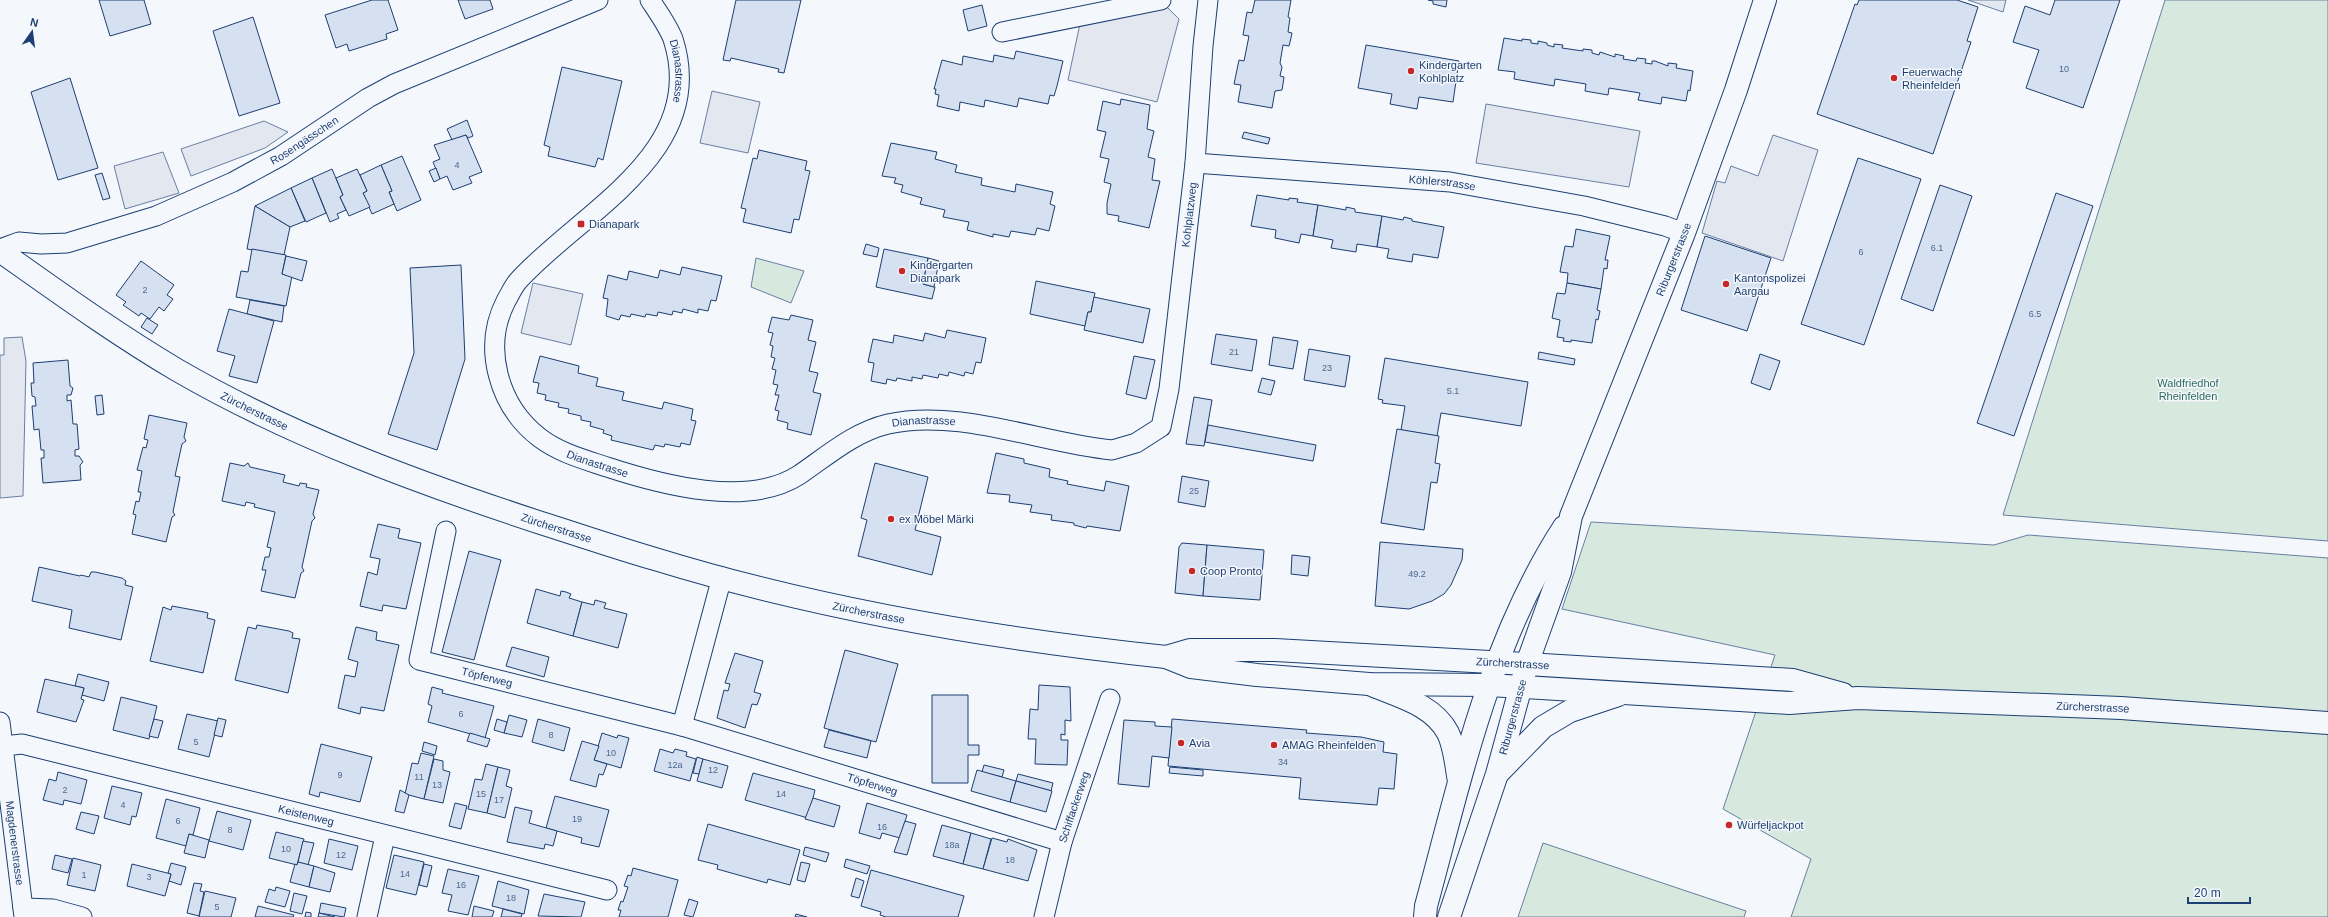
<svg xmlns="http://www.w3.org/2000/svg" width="2328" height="917" font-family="Helvetica,sans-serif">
<rect width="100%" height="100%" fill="#f4f7fb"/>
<g fill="#d7e8df" stroke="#687fa3">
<path d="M2165 0H2328V541L2003 515Z"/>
<path d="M756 258 804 271 791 303 751 287Z"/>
<path d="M1591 522 1994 545 2028 535 2328 558V917H1791L1811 859 1723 809 1775 655 1562 609Z"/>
<path d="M1543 843 1746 911 1744 917H1518Z"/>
</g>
<g fill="#e3e8f0" stroke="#687fa3">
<path d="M1968 0H2006L2003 12Z"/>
<path d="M1164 4 1179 19 1157 102 1068 80 1081 19Z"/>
<path d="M712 91 760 102 748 153 700 143Z"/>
<path d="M1486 104 1640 131 1629 187 1476 163Z"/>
<path d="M264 121 288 132 265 148 191 176 181 149Z"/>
<path d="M1773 135 1818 150 1783 261 1702 233 1717 181 1725 183 1731 166 1758 176Z"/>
<path d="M163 152 179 193 125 209 114 166Z"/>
<path d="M533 283 583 294 571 345 521 333Z"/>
<path d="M22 337 26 361 23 496 0 498V355H4V338Z"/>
</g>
<g fill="#d5e0f0" stroke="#1d3f73">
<path d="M99 0H144L151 24 110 36Z"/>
<path d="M372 0H388L398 30 386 34 387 39 349 51 347 44 336 48 325 15Z"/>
<path d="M458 0H490L493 9 465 19Z"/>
<path d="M736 0H801L784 73 778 72 779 69 731 58 730 61 723 60Z"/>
<path d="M1255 0H1291L1288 17 1290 18 1288 32 1292 33 1291 38 1289 46 1283 45 1280 63 1282 67 1280 76 1284 77 1283 84 1282 90 1275 91 1272 108 1238 102 1241 85 1234 84 1239 60 1244 61 1249 36 1243 35 1247 12 1252 13Z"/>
<path d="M1428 0H1447L1446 7 1433 4V1Z"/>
<path d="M1859 0H1957L1978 7 1967 41 1971 42 1933 154 1817 114 1855 4 1857 5Z"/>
<path d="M2055 0H2120L2083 108 2026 88 2039 50 2013 42 2025 6 2050 15Z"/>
<path d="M982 5 987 26 968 31 963 10Z"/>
<path d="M253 17 280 103 239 116 213 31Z"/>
<path d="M1504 38 1522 41V39L1531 40V43L1538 44V41L1547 43V45L1554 47V44L1563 45 1562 48 1583 51V49L1592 50V53L1599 55 1600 52 1615 57V54L1624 56 1623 59 1636 61 1637 58 1646 59 1645 63 1652 64V61H1655L1668 66V63L1677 64 1676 68 1693 71 1690 91 1688 90 1686 101 1662 97 1661 104 1638 100 1640 93 1609 88 1608 95 1585 91 1586 84 1555 79 1554 86 1514 79 1515 72 1498 70Z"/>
<path d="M1366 45 1459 61 1453 102 1419 97 1417 109 1390 104 1392 94 1358 88Z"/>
<path d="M1016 51 1063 61 1057 86 1054 96 1050 95 1048 104 1019 98 1017 107 985 100 984 107 960 102 959 111 937 106 939 95 935 94 936 89H934L942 60 962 65 963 56 993 62 994 55 1014 59Z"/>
<path d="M562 67 622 81 603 160 598 158 595 167 548 156 550 147 544 145Z"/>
<path d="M70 78 98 168 58 180 31 92Z"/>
<path d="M1121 99 1150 105 1147 129 1154 131 1148 157 1155 159 1152 180 1160 181 1149 228 1118 221 1119 216 1107 214V203L1111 184 1104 182 1109 159 1100 157 1106 132 1097 130 1103 101 1120 105Z"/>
<path d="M467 120 473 136 468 138 466 135 453 140 451 138 447 129Z"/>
<path d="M1244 132 1270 138 1268 144 1242 138Z"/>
<path d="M466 135 482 172 469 177 472 183 453 190 447 176 440 179 433 162 440 159 434 145Z"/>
<path d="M891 143 937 152 935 159 957 165 955 172 982 178 981 185 1015 192 1016 184 1053 192 1050 204 1055 206 1049 231 1037 228 1035 235 1011 231 1009 237 993 234V237L967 230 969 222 943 217 945 210 920 204 922 198 901 192 903 185 894 183 896 178 882 176Z"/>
<path d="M759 150 807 161 805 170 810 171 799 220 794 219 791 233 743 222 746 209 741 208 753 158 757 159Z"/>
<path d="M402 156 421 200 397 211 389 192 392 191 381 165Z"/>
<path d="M1858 158 1921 179 1864 345 1801 324Z"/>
<path d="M381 165 392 191 389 192 394 204 372 214 363 193 367 191 360 175Z"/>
<path d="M436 168 440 179 434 182 429 171Z"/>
<path d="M332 169 343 195 340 197 346 210 337 214 339 218 330 222 312 178Z"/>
<path d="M357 169 367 191 363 193 370 207 349 216 340 197 343 195 336 178Z"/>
<path d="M102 173 110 198 103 200 95 175Z"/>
<path d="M312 178 326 213 306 222 291 188Z"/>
<path d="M1940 185 1972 196 1933 311 1901 299Z"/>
<path d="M291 188 305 221 290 227 255 206Z"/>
<path d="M2056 193 2093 206 2014 436 1977 423Z"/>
<path d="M1257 195 1289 200V198L1298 199 1297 202 1318 205 1313 236 1301 234 1299 243 1275 238 1276 230 1251 226Z"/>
<path d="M1318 205 1346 210V207L1355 209V212L1382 216 1377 247 1357 244 1356 252 1331 248 1333 240 1313 236Z"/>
<path d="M255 206 290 227 284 255 247 249Z"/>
<path d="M1382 216 1403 220 1404 217 1412 219V221L1444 227 1438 258 1413 254 1412 262 1387 258 1389 249 1377 247Z"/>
<path d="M1576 229 1610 236 1605 260H1608L1607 269 1604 268 1601 289 1567 283 1568 273 1560 272 1565 246 1573 247Z"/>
<path d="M1705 236 1771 258 1747 331 1681 310Z"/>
<path d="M866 244 879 248 877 257 863 254Z"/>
<path d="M252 249 286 255 282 274 292 276 286 306 236 297 241 271 248 272Z"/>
<path d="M884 249 928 258 923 284 935 287 932 299 876 287Z"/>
<path d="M286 256 307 261 302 281 282 274Z"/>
<path d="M928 258 939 261 934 287 923 284Z"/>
<path d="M141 261 174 285 167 295 173 299 164 311 159 307 150 319 141 313 139 316 123 305 126 302 116 295Z"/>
<path d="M461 265 465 359 437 450 388 434 414 353 410 268Z"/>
<path d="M682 267 722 276 716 301 711 300 708 311 698 309V313L683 309 682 313 673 311 672 315 658 312 657 316 646 314 645 317 631 314 630 317 621 315 619 320 606 316 608 299 603 298 608 275 627 280 629 271 658 278 660 270 680 275Z"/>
<path d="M1036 281 1095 293 1091 312H1088L1085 326 1030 314Z"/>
<path d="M1567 283 1601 289 1597 310 1600 311 1598 320 1596 319 1592 343 1571 340V342L1563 341 1564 338 1557 337 1560 320 1552 318 1557 293 1565 294Z"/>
<path d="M1094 297 1150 309 1143 343 1084 330 1088 312H1091Z"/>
<path d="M250 300 284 306 282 322 247 314Z"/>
<path d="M229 309 274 321 257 383 229 376 235 356 217 351Z"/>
<path d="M791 315 813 320 808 340 816 342 809 371 818 373 813 392 821 394 811 435 787 429 788 423 777 420 779 411 775 410 779 395H775L778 385 773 384 776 370 772 369 775 358 771 357 773 346 770 345 773 333 768 332 772 317 789 320Z"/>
<path d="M147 318 158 325 152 334 141 327Z"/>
<path d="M947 330 986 338 981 363 976 362 973 374 965 372 964 376 949 372 948 376 939 374 938 378 923 375 922 379 912 377V381L897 378 896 381 887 379 886 384 871 381 874 363 868 362 873 339 893 343 894 335 923 341 925 333 945 338Z"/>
<path d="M1216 334 1257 340 1252 371 1211 364Z"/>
<path d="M1273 337 1298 341 1293 369 1269 365Z"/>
<path d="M1309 349 1350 356 1345 387 1304 380Z"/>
<path d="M1539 352 1575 359 1574 365 1538 359Z"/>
<path d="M1760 354 1780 361 1770 390 1751 383Z"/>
<path d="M540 356 579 366 578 373 598 378 596 386 624 392 622 400 662 409 664 402 693 409 691 420 696 421 690 445 681 443 680 447 665 444 664 447 655 445 653 450 611 440 612 436 603 433 604 430 590 426 591 422 581 420V416L568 413 569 409 558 407 559 403 545 400 546 395 537 393 539 383 533 382Z"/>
<path d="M1134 356 1155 360 1146 399 1126 394Z"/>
<path d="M1385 358 1528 382 1521 426 1441 413 1437 436 1401 430 1405 406 1382 403 1383 400 1378 399Z"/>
<path d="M68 360 70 386 73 388 71 395H67V401L71 400 73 424H77L79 449 75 450V456H79L83 462 80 465 81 480 43 483 41 458H44V450H41L39 429 34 430 32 406H36L35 397 32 396 31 383H34L33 363Z"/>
<path d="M1262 378 1275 381 1271 395 1258 392Z"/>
<path d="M102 395 104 414 97 415 95 396Z"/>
<path d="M1194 397 1212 400 1204 446 1186 444Z"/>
<path d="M149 415 187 423 184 437 186 441 182 444 175 476 180 477 173 512 175 515 172 517 166 542 132 534 136 515 133 514 136 501 139 502 141 492H138L142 471 137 470 143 447 146 448 148 440 144 439Z"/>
<path d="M1208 425 1316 445 1313 461 1205 442Z"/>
<path d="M1397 429 1439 436 1435 463 1440 464 1437 483 1431 482 1424 530 1381 523Z"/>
<path d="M996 453 1024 459V463L1050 469 1049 477 1068 481 1067 484 1104 491 1106 481 1129 486 1120 531 1087 526 1086 528 1074 525V523L1051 520 1052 515 1030 512 1032 505 1009 502 1010 495 987 493Z"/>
<path d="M230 463 244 466 248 463 250 467 285 475 283 482 299 486 300 483 307 484 306 487 319 490 313 514 315 518 312 521 302 567 304 571 301 573 295 598 261 591 266 570H262L265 557H269L271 548 267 547 275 512 254 507 255 504 246 502 245 506 222 501Z"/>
<path d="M875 463 928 477 915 530 941 537 932 575 858 556 867 520 861 518Z"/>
<path d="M1182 476 1209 481 1205 507 1178 502Z"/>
<path d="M378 524 400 529 398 538 421 543 406 609 383 605 382 611 360 606 368 572 377 575 380 559 370 557Z"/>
<path d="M1380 542 1463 549 1462 560 1451 585 1444 594 1432 601 1409 609 1375 606Z"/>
<path d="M1182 543 1207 545 1203 596 1175 593 1179 547Z"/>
<path d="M1207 545 1264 550 1260 600 1203 596Z"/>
<path d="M469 551 501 560 474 660 442 652Z"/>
<path d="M1292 555 1310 557 1308 576 1291 574Z"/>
<path d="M39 567 80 576 81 575 89 577 91 572H95L122 578 126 581 125 585 133 587 121 640 69 628 72 610 32 601Z"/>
<path d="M536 589 560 596 561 591 566 592 571 594 569 598 582 602 573 636 527 623Z"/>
<path d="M595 600 606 603 604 608 627 614 618 648 573 636 582 602 594 605Z"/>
<path d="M172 606 204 612 208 613 207 618 215 620 203 673 150 661 163 607 171 610Z"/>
<path d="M257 625 289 631 293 633 292 638 300 639 288 693 235 680 248 627 256 629Z"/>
<path d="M356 627 377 632 376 640 399 645 384 711 361 707 360 714 338 708 345 675 355 677 358 662 348 659Z"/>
<path d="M512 647 549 657 544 677 506 666Z"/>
<path d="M845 650 898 664 876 742 824 728Z"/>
<path d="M735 653 763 661 754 692 761 694 757 705 752 704 745 728 717 718 724 690 728 691 730 684 725 683Z"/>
<path d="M78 674 109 682 104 701 82 695 84 688 75 686Z"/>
<path d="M45 679 84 688 81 699 84 700 76 722 37 712Z"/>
<path d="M1039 685 1070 687 1071 721 1065 720V735L1061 734V740H1068L1067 765 1035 764 1036 739H1028L1030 709 1038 710Z"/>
<path d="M432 687 443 690 442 693 494 706 485 738 428 722 432 706 428 704Z"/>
<path d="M932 695H968V745H979V755H968V783H932Z"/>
<path d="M121 697 157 706 149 739 113 730Z"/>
<path d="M187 714 218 721 209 757 178 749Z"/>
<path d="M509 715 527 720 522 737 504 733Z"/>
<path d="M218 718 226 720 222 737 214 735Z"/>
<path d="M154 719 163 721 158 738 149 736Z"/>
<path d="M497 719 507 722 504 733 494 730Z"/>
<path d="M538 719 570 728 564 751 532 742Z"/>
<path d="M1172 719 1307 730 1306 733 1361 737 1384 742 1383 752 1397 754 1394 789 1379 788 1377 805 1299 799 1301 778 1168 766Z"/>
<path d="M1124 720 1155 722V726L1172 727 1169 758 1152 756 1149 787 1118 784Z"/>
<path d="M829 730 871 741 867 758 824 747Z"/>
<path d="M470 733 490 739 487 747 467 741Z"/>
<path d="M602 733 617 738 618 735 629 738 621 768 594 760Z"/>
<path d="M582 741 599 746 594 760 607 764 603 775 599 774 596 787 570 780Z"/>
<path d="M424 742 437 746 435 755 422 751Z"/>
<path d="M321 744 372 757 360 802 320 792 319 797 309 794Z"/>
<path d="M660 749 673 753 675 749 687 752 686 756 696 759 690 781 654 771Z"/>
<path d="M421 753 434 756 424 799 405 794 412 763 418 764Z"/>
<path d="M697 757 703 759 699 774 693 773Z"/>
<path d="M434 759 443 761V770L450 772 443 803 424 799Z"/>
<path d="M703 759 728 766 722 788 697 781Z"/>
<path d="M486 764 498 767 487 813 468 809 475 779 482 780Z"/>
<path d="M984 765 1004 770 1002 777 982 772Z"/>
<path d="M498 767 510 770 506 786 512 788 505 818 487 813Z"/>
<path d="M1170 767 1203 770V776L1169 773Z"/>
<path d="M977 770 1016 781 1010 802 971 791Z"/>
<path d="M58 772 87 780 81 804 64 800 63 805 43 800 49 779 56 781Z"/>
<path d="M753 773 815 790 808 818 745 800Z"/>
<path d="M1018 774 1053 783 1051 791 1016 781Z"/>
<path d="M1016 781 1052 791 1046 812 1010 802Z"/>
<path d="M112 786 142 793 136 817 132 816 130 825 104 818Z"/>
<path d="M400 790 409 795 404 813 395 811Z"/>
<path d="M555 796 609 810 599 847 581 843 582 838 546 828Z"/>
<path d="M813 798 840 806 834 827 805 819Z"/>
<path d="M166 799 200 808 193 835 189 834 186 846 156 838Z"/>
<path d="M455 803 467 806 461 829 449 826Z"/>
<path d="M867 803 907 815 900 838 882 833 880 839 859 833Z"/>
<path d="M515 807 532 811 529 823 557 831 553 846 545 844 544 849 507 842Z"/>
<path d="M217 811 251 820 243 850 209 841Z"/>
<path d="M81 812 99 816 94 834 76 829Z"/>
<path d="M905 821 916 824 907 855 894 852Z"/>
<path d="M708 824 800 850 790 885 768 879 767 883 717 869 718 865 698 860Z"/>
<path d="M942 825 971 833 963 864 933 856Z"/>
<path d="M276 832 304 839 297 865 269 858Z"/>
<path d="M971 833 991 839 983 869 963 864Z"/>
<path d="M189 834 209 840 205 858 184 853Z"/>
<path d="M992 838 1007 842 1008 839 1037 850 1028 881 983 869Z"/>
<path d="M329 839 358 846 352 870 324 863Z"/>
<path d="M303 841 314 843 308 865 298 862Z"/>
<path d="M805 847 829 853 826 862 803 855Z"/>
<path d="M55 855 72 859 68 873 52 869Z"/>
<path d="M394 855 424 862 416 895 386 888Z"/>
<path d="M73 858 101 865 95 891 67 885Z"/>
<path d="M846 859 870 866 867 874 844 867Z"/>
<path d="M298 862 314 866 309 887 290 882 295 864 297 865Z"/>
<path d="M801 862 810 864 805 882 797 880Z"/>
<path d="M171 863 186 867 181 885 169 881 171 874 168 873Z"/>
<path d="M132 864 171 874 165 896 127 886Z"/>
<path d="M424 864 432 866 427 887 419 885Z"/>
<path d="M314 866 335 873 330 892 309 887Z"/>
<path d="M633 868 678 880 668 917H619L621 910H618L621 901 623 902 628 887 624 886 628 875 631 876Z"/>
<path d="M448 869 479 876 468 915 448 911 452 895 442 893Z"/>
<path d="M871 870 964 896 958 917H886L880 915 881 912 861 906Z"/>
<path d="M856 878 864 881 859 898 851 896Z"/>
<path d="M498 881 529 890 524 914 492 906Z"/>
<path d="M194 883 202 884 200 891 204 892 199 916 187 913Z"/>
<path d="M276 887 290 891 285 907 265 902 269 889 275 891Z"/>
<path d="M205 891 236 898 231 917H199Z"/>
<path d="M294 893 307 896 302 914 290 911Z"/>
<path d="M544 894 585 902 581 917 538 916Z"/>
<path d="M689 899 698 902 693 917 684 915Z"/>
<path d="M321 903 346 908 344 917 319 913Z"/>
<path d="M258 906 294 915 293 917H255Z"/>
<path d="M474 906 494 911 492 917H472Z"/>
<path d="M503 909 522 914 521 917H501Z"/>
<path d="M306 912 311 913V917H305Z"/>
<path d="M319 913 335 917H318Z"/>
<path d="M796 914 807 917H795Z"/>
</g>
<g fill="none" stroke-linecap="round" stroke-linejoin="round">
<g stroke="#1d3f73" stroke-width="21">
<g id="street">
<path id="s1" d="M650 0C658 12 668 26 673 39 710 153 580 212 518 281 513 287 510 294 506 301 482 347 498 406 540 438 560 453 583 459 607 467 662 485 748 508 799 475 827 456 854 432 888 424 958 408 1041 443 1112 450L1136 443 1161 427 1169 389 1195 163 1203 46 1208 0"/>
<path d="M1002 32 1161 0"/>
<path id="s2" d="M1195 163 1450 182 1584 206 1665 226 1684 233"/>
<path id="s3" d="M0 249 19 242 41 244 67 243 156 216 233 182 281 156 368 98 394 84 598 0"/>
<path id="s4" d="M446 531 419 660 682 726 1062 842"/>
<path id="s5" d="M0 722 24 917"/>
<path d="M682 726 722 577"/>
<path id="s6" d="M4 746 22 744 607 890"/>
<path d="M23 908 53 909 82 917"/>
<path d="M367 917 385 836"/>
<path id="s7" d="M1044 917 1062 842 1110 699"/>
</g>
</g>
<g stroke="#1d3f73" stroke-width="24">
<g id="secondary">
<path d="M1369 684C1397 696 1433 704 1448 733 1455 747 1456 766 1459 781"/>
<path d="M1499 772 1543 727 1570 711 1618 695"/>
<path d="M1425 917 1426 906C1461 777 1490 641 1564 527"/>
<path id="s8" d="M1449 917 1497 774 1527 664 1560 572 1571 516 1684 233 1736 90 1765 0"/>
</g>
</g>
<g stroke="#1d3f73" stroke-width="24">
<g id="primary">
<path id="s9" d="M0 251C58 292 116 334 177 370 291 436 416 482 541 523 579 535 617 548 655 559 821 610 994 639 1166 657L1191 667 1257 675 1369 684 1489 685 1789 703 1858 698 2121 708 2328 723"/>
<path id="s10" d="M1166 657 1190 650H1275L1527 664 1793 680 1843 694"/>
</g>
</g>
<use href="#street" stroke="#f4f7fb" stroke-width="19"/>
<use href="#secondary" stroke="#f4f7fb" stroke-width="22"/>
<use href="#primary" stroke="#f4f7fb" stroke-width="22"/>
</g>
<g fill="#c62828" stroke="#f4f7fb" stroke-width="1.5">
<circle cx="1411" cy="71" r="4"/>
<circle cx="1894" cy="78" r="4"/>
<rect x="577" y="220" width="8" height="8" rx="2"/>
<circle cx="902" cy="271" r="4"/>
<circle cx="1726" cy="284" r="4"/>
<circle cx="891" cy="519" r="4"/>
<circle cx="1192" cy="571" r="4"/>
<circle cx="1181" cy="743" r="4"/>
<circle cx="1274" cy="745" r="4"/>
<circle cx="1729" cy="825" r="4"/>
</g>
<g text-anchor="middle" stroke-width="3" stroke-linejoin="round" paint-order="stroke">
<g font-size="9" fill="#4b6792">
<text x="2064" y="72">10</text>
<text x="457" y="168">4</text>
<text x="1937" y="251">6.1</text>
<text x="1861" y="255">6</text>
<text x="145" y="293">2</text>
<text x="2035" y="317">6.5</text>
<text x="1234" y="355">21</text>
<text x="1327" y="371">23</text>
<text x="1453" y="394">5.1</text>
<text x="1194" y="494">25</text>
<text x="1417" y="577">49.2</text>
<text x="461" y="717">6</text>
<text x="551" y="738">8</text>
<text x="196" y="745">5</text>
<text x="611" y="756">10</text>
<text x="1283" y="765">34</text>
<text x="675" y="768">12a</text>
<text x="713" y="773">12</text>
<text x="340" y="778">9</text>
<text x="419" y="780">11</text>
<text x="437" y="788">13</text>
<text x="65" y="793">2</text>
<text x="481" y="797">15</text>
<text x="781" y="797">14</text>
<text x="499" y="803">17</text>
<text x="123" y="808">4</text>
<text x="577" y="822">19</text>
<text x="178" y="824">6</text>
<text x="882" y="830">16</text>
<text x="230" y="833">8</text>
<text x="952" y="848">18a</text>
<text x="286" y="852">10</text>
<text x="341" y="858">12</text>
<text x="1010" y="863">18</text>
<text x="405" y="877">14</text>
<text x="84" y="878">1</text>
<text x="149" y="880">3</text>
<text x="461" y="888">16</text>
<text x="511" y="901">18</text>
<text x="217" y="910">5</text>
</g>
<g font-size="11" fill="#1d3f73" stroke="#f4f7fb" text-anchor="start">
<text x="1419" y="69">Kindergarten<tspan x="1419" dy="13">Kohlplatz</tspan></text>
<text x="1902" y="76">Feuerwache<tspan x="1902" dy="13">Rheinfelden</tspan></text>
<text x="589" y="228">Dianapark</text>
<text x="910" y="269">Kindergarten<tspan x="910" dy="13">Dianapark</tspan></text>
<text x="1734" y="282">Kantonspolizei<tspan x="1734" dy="13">Aargau</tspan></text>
<text x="899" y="523">ex Möbel Märki</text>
<text x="1200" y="575">Coop Pronto</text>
<text x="1189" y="747">Avia</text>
<text x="1282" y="749">AMAG Rheinfelden</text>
<text x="1737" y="829">Würfeljackpot</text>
</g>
<g font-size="11" fill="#1d3f73" stroke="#f4f7fb">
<text dy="4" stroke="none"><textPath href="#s1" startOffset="78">Dianastrasse</textPath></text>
<text dy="4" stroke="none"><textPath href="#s3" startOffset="328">Rosengässchen</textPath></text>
<text dy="4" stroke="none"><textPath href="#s2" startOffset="248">Köhlerstrasse</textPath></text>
<text dy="4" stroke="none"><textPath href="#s1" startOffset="1399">Kohlplatzweg</textPath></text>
<text dy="4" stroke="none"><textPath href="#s8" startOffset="696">Riburgerstrasse</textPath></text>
<text dy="4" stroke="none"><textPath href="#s9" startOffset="301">Zürcherstrasse</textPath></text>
<text dy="4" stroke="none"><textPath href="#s1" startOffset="939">Dianastrasse</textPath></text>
<text dy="4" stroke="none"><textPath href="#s1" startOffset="592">Dianastrasse</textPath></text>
<text dy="4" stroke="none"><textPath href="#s9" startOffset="625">Zürcherstrasse</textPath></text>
<text dy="4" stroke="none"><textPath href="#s9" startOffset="949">Zürcherstrasse</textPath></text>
<text dy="4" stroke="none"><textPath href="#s10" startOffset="348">Zürcherstrasse</textPath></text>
<text dy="4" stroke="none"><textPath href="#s4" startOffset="202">Töpferweg</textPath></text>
<text dy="4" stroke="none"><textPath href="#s9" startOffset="2180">Zürcherstrasse</textPath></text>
<text dy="4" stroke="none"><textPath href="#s8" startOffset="210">Riburgerstrasse</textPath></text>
<text dy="4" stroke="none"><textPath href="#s4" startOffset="602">Töpferweg</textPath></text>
<text dy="4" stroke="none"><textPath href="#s7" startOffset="114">Schiffackerweg</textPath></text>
<text dy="4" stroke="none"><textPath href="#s6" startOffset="311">Keistenweg</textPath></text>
<text dy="4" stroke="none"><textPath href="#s5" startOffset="122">Magdenerstrasse</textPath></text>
</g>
<g font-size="11" fill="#2c6c60" stroke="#f4f7fb">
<text x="2188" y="387">Waldfriedhof<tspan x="2188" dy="13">Rheinfelden</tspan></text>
</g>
</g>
<g transform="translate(32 32) rotate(14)" stroke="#f4f7fb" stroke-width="3" paint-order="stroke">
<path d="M0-3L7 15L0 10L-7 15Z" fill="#1d3f73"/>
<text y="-6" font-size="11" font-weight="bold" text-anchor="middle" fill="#1d3f73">N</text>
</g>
<path d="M2188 897v6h62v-6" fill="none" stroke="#1d3f73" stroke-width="2"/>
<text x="2194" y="897" font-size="12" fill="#1d3f73" stroke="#f4f7fb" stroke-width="3" paint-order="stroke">20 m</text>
</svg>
